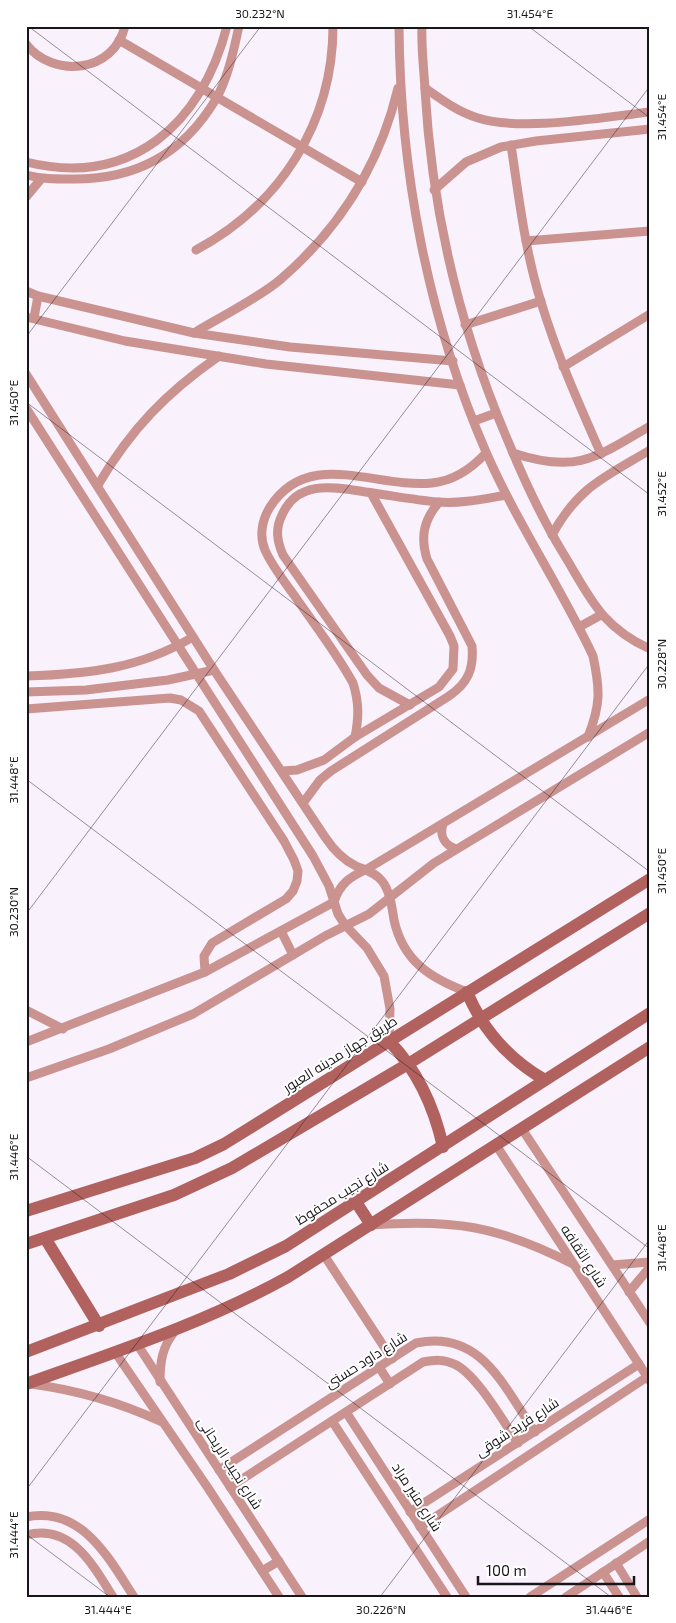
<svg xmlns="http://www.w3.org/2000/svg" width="676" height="1623" font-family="'Exo 2',Cairo,sans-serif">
<rect width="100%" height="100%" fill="#f9f1fc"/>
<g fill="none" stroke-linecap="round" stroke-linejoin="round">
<g stroke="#ca9390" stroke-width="9">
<path d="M399 26C400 172 428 318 486 452 517 523 560 586 593 656 600 689 601 704 588 737"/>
<path d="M422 26C421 48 424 69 425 90 432 213 460 329 508 441 524 480 541 517 563 553 590 597 600 626 650 649"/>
<path d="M119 40 362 182"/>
<path d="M26 44C53 79 114 73 125 26"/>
<path d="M425 88C442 100 458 112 478 118 522 132 603 117 650 112"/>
<path d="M511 145C519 198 525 251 541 302 557 355 579 404 601 454"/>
<path d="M26 162C131 188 202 124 227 26"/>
<path d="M26 175C42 179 55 179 71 179 136 180 183 154 216 99 228 78 234 49 239 26"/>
<path d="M434 190 466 162 501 147 536 141 650 129"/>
<path d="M26 197 41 179"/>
<path d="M526 241 650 231"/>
<path d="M196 250C280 205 333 123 333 26"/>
<path d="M26 291 38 296 194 333 290 347 453 361"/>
<path d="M26 317 125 341 266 364 460 385"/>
<path d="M34 318 38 296"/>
<path d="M465 325 541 301"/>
<path d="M194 333C220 317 259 298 281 279 340 228 380 164 398 88"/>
<path d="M563 367 650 314"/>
<path d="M26 374 214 670 325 837C333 849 343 860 356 866 365 870 375 872 382 881 390 891 392 907 394 920 403 961 430 978 467 992"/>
<path d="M26 408 313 856 329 886 338 914 345 925 367 948 384 976 390 1009 389 1041"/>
<path d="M474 421 496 413"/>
<path d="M513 453C576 474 596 458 650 426"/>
<path d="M98 485C131 429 166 393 219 356"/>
<path d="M552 535C578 487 605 477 650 450"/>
<path d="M579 627 601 615"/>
<path d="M26 676C88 674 139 669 193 637"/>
<path d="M26 692 86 690 168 680 214 670"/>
<path d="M410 705 379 688 367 675 283 555C277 541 275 529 282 515 299 476 341 489 373 493 394 496 416 500 438 502 460 504 483 499 506 495"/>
<path d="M26 709 170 698 181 700 199 711 284 841 294 860 298 871 297 881 293 891 286 899 212 943 204 956 205 972"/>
<path d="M355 737C359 717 359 702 353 683 336 652 314 624 294 595 284 581 272 566 265 550 259 536 262 520 270 507 309 447 376 489 432 483 454 481 471 469 486 453"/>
<path d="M282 771 297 770 324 760 355 737 439 687 453 669 454 646 450 636 371 493"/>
<path d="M303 803 320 780 331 771 449 696C468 683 474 669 472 646L427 559C420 536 424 520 439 502"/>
<path d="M443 824C439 836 445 845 456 849"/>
<path d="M281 931 293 955"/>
<path d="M26 1010 63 1029"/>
<path d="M26 1042 205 972 334 902C340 883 350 877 367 869L650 699"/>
<path d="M26 1078 109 1049 193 1014 325 936 369 914 434 863 650 732"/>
<path d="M522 1129 650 1323"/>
<path d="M496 1145 650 1381"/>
<path d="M371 1225C454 1219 499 1226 573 1264"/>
<path d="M324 1255 392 1359"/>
<path d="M612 1265 650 1262"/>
<path d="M629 1292 650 1267"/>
<path d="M137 1344 302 1597"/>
<path d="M115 1352 208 1488 279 1597"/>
<path d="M379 1367 390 1384"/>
<path d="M160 1382C160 1362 162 1347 175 1331"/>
<path d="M31 1384C77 1390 119 1402 162 1422"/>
<path d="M346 1412 466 1597"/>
<path d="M332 1421 447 1597"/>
<path d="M219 1470 416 1343C481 1329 503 1386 535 1432"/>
<path d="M230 1487 423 1362C434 1360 444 1359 454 1364 476 1373 504 1423 518 1443"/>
<path d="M410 1512 639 1364"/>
<path d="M26 1517C82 1506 108 1557 134 1597"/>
<path d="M420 1527 647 1377"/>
<path d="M26 1535C71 1523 93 1565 113 1597"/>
<path d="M616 1563 637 1597"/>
<path d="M262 1571 279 1561"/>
<path d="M603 1572 619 1597"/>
<path d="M530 1597 650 1519"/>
<path d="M566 1597 650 1541"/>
</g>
<g stroke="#b1625f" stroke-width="12">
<path d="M467 992C483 1031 509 1059 545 1080"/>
<path d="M389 1041C418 1071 434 1106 443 1147"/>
<path d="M356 1202 371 1225"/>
<path d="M26 1211 195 1158 224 1144 650 879"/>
<path d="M45 1238 99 1326"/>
<path d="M26 1244 174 1195 232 1168 408 1064 650 913"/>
<path d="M26 1352 229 1274 286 1246 650 1013"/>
<path d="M26 1384C115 1352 205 1323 288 1277L650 1047"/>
</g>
</g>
<path fill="none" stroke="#19161a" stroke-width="1" stroke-opacity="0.45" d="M28 26 650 495M528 26 650 118M26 337 261 26M26 402 650 872M26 779 650 1249M26 914 650 86M26 1156 611 1597M26 1490 650 663M26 1534 110 1597M380 1597 650 1239"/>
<g text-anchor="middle" stroke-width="4" stroke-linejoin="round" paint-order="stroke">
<g font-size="14" fill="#19161a" stroke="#fff">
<text transform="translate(340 1054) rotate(-32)" y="5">طريق جهاز مدينه العبور</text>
<text transform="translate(342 1193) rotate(-32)" y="5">شارع نجيب محفوظ</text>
<text transform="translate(584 1256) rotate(57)" y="5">شارع الثقافه</text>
<text transform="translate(366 1360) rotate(-32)" y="5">شارع داود حسنى</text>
<text transform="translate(517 1427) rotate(-33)" y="5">شارع فريد شوقى</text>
<text transform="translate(230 1463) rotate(57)" y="5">شارع نجيب الريحانى</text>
<text transform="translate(417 1497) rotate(57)" y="5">شارع منير مراد</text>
</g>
</g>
<rect width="676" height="1623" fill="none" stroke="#ffffff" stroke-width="55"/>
<path d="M478 1576v8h156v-8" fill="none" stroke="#19161a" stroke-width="2.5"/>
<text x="486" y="1576" font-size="15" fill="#19161a" stroke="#ffffff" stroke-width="4" paint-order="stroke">100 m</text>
<rect x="28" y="28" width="620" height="1568" fill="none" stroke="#19161a" stroke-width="2"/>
<g font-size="12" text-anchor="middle" fill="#19161a">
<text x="260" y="18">30.232°N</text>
<text x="530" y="18">31.454°E</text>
<text transform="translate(662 117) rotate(-90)" y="4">31.454°E</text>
<text transform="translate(14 403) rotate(-90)" y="4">31.450°E</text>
<text transform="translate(662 494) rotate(-90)" y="4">31.452°E</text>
<text transform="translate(662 664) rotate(-90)" y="4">30.228°N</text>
<text transform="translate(14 780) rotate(-90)" y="4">31.448°E</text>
<text transform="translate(662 871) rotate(-90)" y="4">31.450°E</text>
<text transform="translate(14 912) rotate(-90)" y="4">30.230°N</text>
<text transform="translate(14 1157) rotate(-90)" y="4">31.446°E</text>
<text transform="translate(662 1248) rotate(-90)" y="4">31.448°E</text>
<text transform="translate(14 1535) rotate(-90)" y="4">31.444°E</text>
<text x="108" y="1614">31.444°E</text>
<text x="381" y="1614">30.226°N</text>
<text x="609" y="1614">31.446°E</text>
</g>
</svg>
